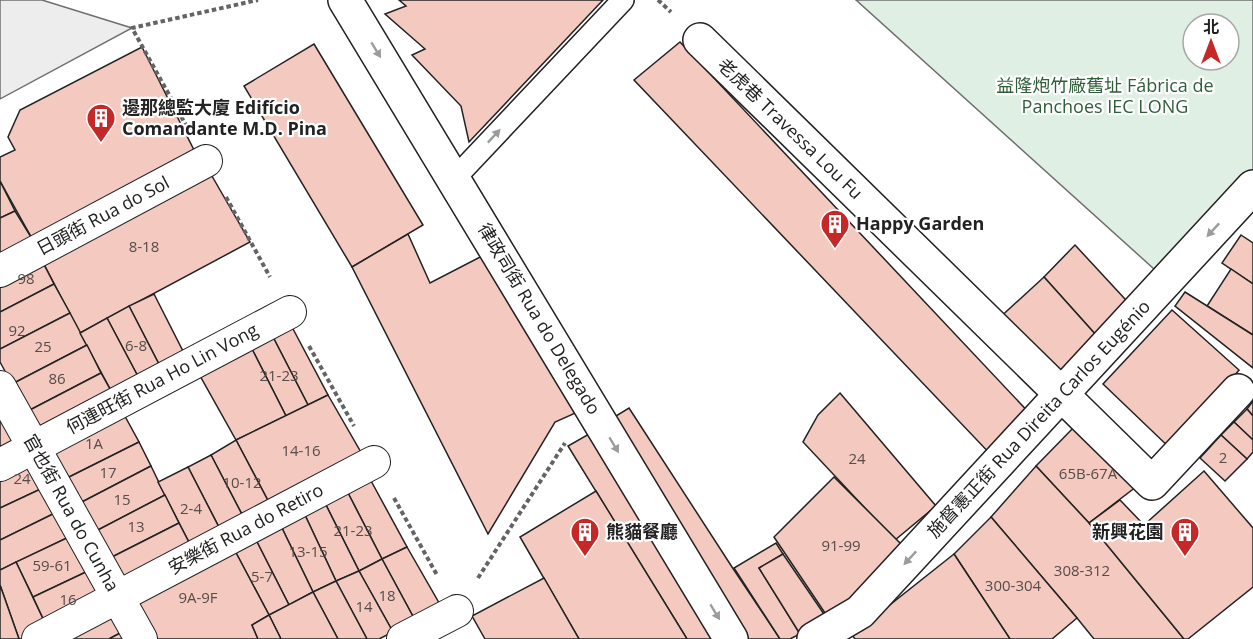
<svg xmlns="http://www.w3.org/2000/svg" width="1253" height="639" font-family="'Open Sans','Noto Sans SC',sans-serif">
<rect width="100%" height="100%" fill="#fff"/>
<path fill="#e0efe3" stroke="#6f6f6f" stroke-width="1.5" fill-rule="evenodd" d="M856 0H1253V171L1154 269ZM1193 24H1229V60H1193Z"/>
<path fill="#ededed" stroke="#6f6f6f" stroke-width="1.5" d="M0 0H42L132 28 0 99Z"/>
<g fill="#f3c9c0" stroke="#222" stroke-width="1.5">
<path d="M399 0H603L469 142 461 106 412 55 425 49 385 14 406 6Z"/>
<path d="M680 42 1034 418 995 459 634 80Z"/>
<path d="M314 44 423 225 352 267 244 86Z"/>
<path d="M142 47 195 152 34 242 0 181V157L15 150 8 137 20 110Z"/>
<path d="M205 164 250 242 80 333 38 253Z"/>
<path d="M0 181 15 211 0 218Z"/>
<path d="M15 211 34 242 0 260V218Z"/>
<path d="M408 234 430 283 484 255 580 411 555 422 488 534 352 267Z"/>
<path d="M1241 235 1253 243V284L1222 263Z"/>
<path d="M1075 245 1137 312 1105 345 1044 277Z"/>
<path d="M38 253 54 284 0 312V273Z"/>
<path d="M1231 269 1253 284V335L1207 306Z"/>
<path d="M1044 277 1105 345 1059 388 996 321Z"/>
<path d="M54 284 70 313 0 349V312Z"/>
<path d="M1185 292 1253 335V368L1175 306Z"/>
<path d="M154 294 188 361 164 374 129 306Z"/>
<path d="M129 306 164 374 142 384 107 318Z"/>
<path d="M1172 310 1239 370 1174 452 1103 384Z"/>
<path d="M70 313 87 345 12 384 0 362V349Z"/>
<path d="M107 318 142 384 115 398 80 333Z"/>
<path d="M292 327 328 395 308 405 273 337Z"/>
<path d="M273 337 308 405 286 416 251 347Z"/>
<path d="M87 345 101 373 26 412 12 384Z"/>
<path d="M251 347 286 416 236 440 199 374Z"/>
<path d="M101 373 115 398 40 438 26 412Z"/>
<path d="M840 393 936 506 895 540 803 442 818 415Z"/>
<path d="M328 395 366 461 273 510 236 440Z"/>
<path d="M1253 401V416L1247 409Z"/>
<path d="M629 408 732 567 780 639H744L606 422Z"/>
<path d="M121 409 139 442 65 479 49 447Z"/>
<path d="M1247 409 1253 416V440L1234 422Z"/>
<path d="M8 418 22 445 0 454V422Z"/>
<path d="M1234 422 1253 440V452L1247 459 1221 435Z"/>
<path d="M1076 425 1141 483 1089 523 1036 466Z"/>
<path d="M589 434 715 639H687L568 446Z"/>
<path d="M1221 435 1247 459 1225 481 1200 458Z"/>
<path d="M236 440 273 510 247 524 211 455Z"/>
<path d="M139 442 151 466 78 504 65 479Z"/>
<path d="M211 455 247 524 224 537 188 467Z"/>
<path d="M32 457 47 486 0 508V473Z"/>
<path d="M151 466 165 495 94 532 78 504Z"/>
<path d="M1036 466 1089 523 1184 639H1094L1077 618 991 517Z"/>
<path d="M188 467 224 537 194 552 158 482Z"/>
<path d="M1204 471 1253 528V587L1188 639H1184L1089 523 1120 500 1144 525Z"/>
<path d="M834 477 910 553 853 601 827 616 774 537Z"/>
<path d="M370 479 407 547 382 559 347 491Z"/>
<path d="M47 486 59 511 0 540V508Z"/>
<path d="M347 491 382 559 359 571 325 503Z"/>
<path d="M596 491 687 639H579L520 537Z"/>
<path d="M165 495 179 523 108 559 94 532Z"/>
<path d="M325 503 359 571 336 581 304 513Z"/>
<path d="M59 511 71 536 0 570V540Z"/>
<path d="M304 513 336 581 313 592 280 524Z"/>
<path d="M991 517 1077 618 1052 639H1010L954 554Z"/>
<path d="M179 523 194 552 124 588 108 559Z"/>
<path d="M280 524 313 592 289 605 255 538Z"/>
<path d="M71 536 88 571 33 597 16 562Z"/>
<path d="M255 538 289 605 269 615 234 549Z"/>
<path d="M776 543 783 554 759 568 800 634 790 639H780L734 568Z"/>
<path d="M407 547 442 608 416 622 382 559Z"/>
<path d="M234 549 269 615 252 625 258 639H150L130 601Z"/>
<path d="M783 554 826 617 800 634 759 568Z"/>
<path d="M954 554 1010 639H855L852 635Z"/>
<path d="M382 559 416 622 393 632 359 571Z"/>
<path d="M16 562 48 629 27 639H19L0 585V570Z"/>
<path d="M88 571 103 602 48 629 33 597Z"/>
<path d="M359 571 393 632 379 639H367L336 581Z"/>
<path d="M544 578 579 639H485L472 616Z"/>
<path d="M336 581 367 639H338L313 592Z"/>
<path d="M0 585 19 639H0Z"/>
<path d="M313 592 338 639H281L269 615Z"/>
<path d="M111 611 122 632 109 639H55Z"/>
<path d="M269 615 281 639H258L252 625Z"/>
<path d="M122 632 126 639H109Z"/>
</g>
<g fill="none" stroke-linecap="round" stroke-linejoin="round">
<g stroke="#222" stroke-width="24">
<path id="service" d="M454 179 623 0"/>
</g>
<g stroke="#222" stroke-width="34">
<g id="pedestrian">
<path d="M0 271 206 161"/>
<path d="M0 387 141 639"/>
<path d="M0 465 290 312"/>
<path d="M38 639 374 462"/>
<path d="M403 639 457 611"/>
</g>
</g>
<g stroke="#222" stroke-width="36">
<g id="minor">
<path d="M345 0 731 639"/>
<path d="M700 40 1152 483 1238 391"/>
<path d="M814 639 860 612 1253 187"/>
</g>
</g>
<g stroke="#646464" stroke-width="4" stroke-dasharray="4.5 3" stroke-linecap="butt">
<path d="M658 0 671 12"/>
<path d="M187 127 132 28 258 0"/>
<path d="M226 197 270 277"/>
<path d="M309 346 354 426"/>
<path d="M394 498 437 575"/>
<path d="M478 578 565 443"/>
</g>
<use href="#service" stroke="#fff" stroke-width="21"/>
<use href="#pedestrian" stroke="#fff" stroke-width="32"/>
<use href="#minor" stroke="#fff" stroke-width="33"/>
</g>
<defs><path id="oneway-solid" d="M-6-.8H1V-3.2L6.5 0L1 3.2V.8H-6Z" transform="scale(1.5)"/></defs>
<g fill="#9c9c9c">
<use href="#oneway-solid" transform="translate(376 50) rotate(59)"/>
<use href="#oneway-solid" transform="translate(494 136) rotate(-47)"/>
<use href="#oneway-solid" transform="translate(1213 230) rotate(133)"/>
<use href="#oneway-solid" transform="translate(614 445) rotate(59)"/>
<use href="#oneway-solid" transform="translate(910 558) rotate(133)"/>
<use href="#oneway-solid" transform="translate(715 612) rotate(59)"/>
</g>
<defs>
<g id="building-pin" transform="scale(1.5)"><path d="M0 17L-7.5 6A9.5 9.5 0 1 1 7.5 6Z" fill="#c62828" stroke="#fff"/><path d="M-4-6H4V6H1V3H-1V6H-4ZM-2.5-4.3h1.7v1.8h-1.7ZM.8-4.3h1.7v1.8H.8ZM-2.5-1h1.7V.8h-1.7ZM.8-1h1.7V.8H.8Z" fill="#fff"/></g>
</defs>
<g fill-rule="evenodd">
<use href="#building-pin" x="101" y="118"/>
<use href="#building-pin" x="835" y="224"/>
<use href="#building-pin" x="585" y="532"/>
<use href="#building-pin" x="1185" y="532"/>
</g>
<g text-anchor="middle" stroke-width="4.5" stroke-linejoin="round" paint-order="stroke">
<g font-size="15" fill="#564c4a">
<text x="144" y="252">8-18</text>
<text x="26" y="284">98</text>
<text x="17" y="336">92</text>
<text x="136" y="351">6-8</text>
<text x="43" y="352">25</text>
<text x="279" y="381">21-23</text>
<text x="57" y="384">86</text>
<text x="94" y="449">1A</text>
<text x="301" y="456">14-16</text>
<text x="1223" y="463">2</text>
<text x="857" y="464">24</text>
<text x="108" y="478">17</text>
<text x="1088" y="479">65B-67A</text>
<text x="22" y="484">24</text>
<text x="242" y="488">10-12</text>
<text x="122" y="505">15</text>
<text x="191" y="514">2-4</text>
<text x="136" y="532">13</text>
<text x="353" y="536">21-23</text>
<text x="841" y="551">91-99</text>
<text x="308" y="557">13-15</text>
<text x="52" y="571">59-61</text>
<text x="1082" y="576">308-312</text>
<text x="262" y="582">5-7</text>
<text x="1013" y="591">300-304</text>
<text x="387" y="601">18</text>
<text x="198" y="603">9A-9F</text>
<text x="68" y="605">16</text>
<text x="364" y="612">14</text>
</g>
<g font-size="18" fill="#2f5e38" stroke="#fff">
<text x="1105" y="92">益隆炮竹廠舊址 Fábrica de<tspan x="1105" dy="21">Panchoes IEC LONG</tspan></text>
</g>
<g font-size="18" font-weight="bold" fill="#222" stroke="#fff" text-anchor="start">
<text x="122" y="114">邊那總監大廈 Edifício<tspan x="122" dy="21">Comandante M.D. Pina</tspan></text>
<text x="856" y="230">Happy Garden</text>
<text x="606" y="538">熊貓餐廳</text>
<text x="1164" y="538" text-anchor="end">新興花園</text>
</g>
<g font-size="18" fill="#222" stroke="#fff">
<text transform="translate(790 129) rotate(44)" y="6">老虎巷 Travessa Lou Fu</text>
<text transform="translate(103 216) rotate(-28)" y="6">日頭街 Rua do Sol</text>
<text transform="translate(539 319) rotate(59)" y="6">律政司街 Rua do Delegado</text>
<text transform="translate(162 379) rotate(-28)" y="6">何連旺街 Rua Ho Lin Vong</text>
<text transform="translate(1039 419) rotate(-47)" y="6">施督憲正街 Rua Direita Carlos Eugénio</text>
<text transform="translate(71 513) rotate(61)" y="6">官也街 Rua do Cunha</text>
<text transform="translate(246 529) rotate(-28)" y="6">安樂街 Rua do Retiro</text>
</g>
</g>
<g transform="translate(1211 42)"><circle r="28" fill="#ffffff" stroke="#a7a7a7" stroke-width="1.5"/>
<path d="M0-4.5L10 22L0 15L-10 22Z" fill="#c62828"/>
<text y="-9" font-size="16" font-weight="bold" text-anchor="middle" fill="#222222">北</text>
</g>
</svg>
